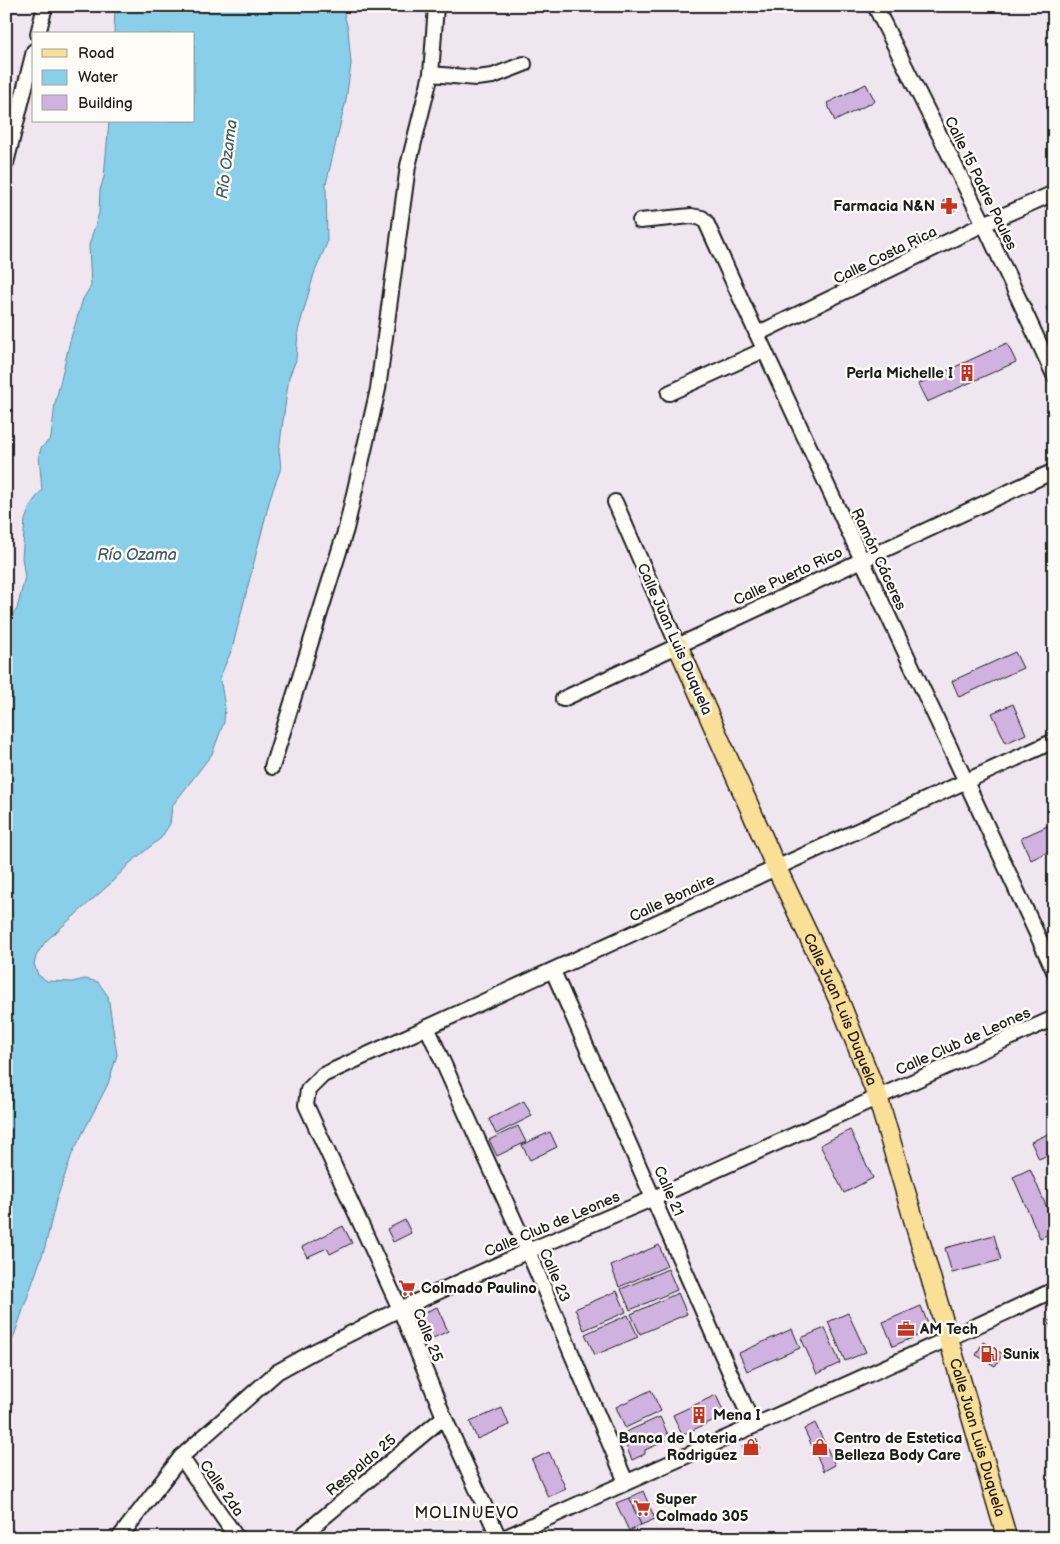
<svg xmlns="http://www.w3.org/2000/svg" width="1060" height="1544" font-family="'Balsamiq Sans',sans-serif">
<rect width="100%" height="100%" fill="#f0e6f0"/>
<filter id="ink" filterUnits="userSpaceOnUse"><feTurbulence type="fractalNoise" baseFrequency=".02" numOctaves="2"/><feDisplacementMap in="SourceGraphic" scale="10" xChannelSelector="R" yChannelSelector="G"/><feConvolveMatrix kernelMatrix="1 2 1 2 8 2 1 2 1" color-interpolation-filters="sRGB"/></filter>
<g filter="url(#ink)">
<path fill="#89cfea" stroke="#5d8798" d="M115 6H342L348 29 351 64 346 100 326 184 327 243 314 274 298 331 296 360 289 377 279 450 281 468 271 495 232 649 220 677 225 708 224 722 212 754 172 806 170 824 161 838 130 863 110 884 46 941 37 954 34 964 38 975 47 981 72 982 85 979 98 982 108 996 117 1055 108 1084 72 1154 56 1201 45 1247 9 1350 10 1373 6 1393V622L17 609 25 577 22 558 25 520 31 504 42 490 39 455 41 448 51 438 55 404 70 341 83 299 91 286 89 245 99 213 100 190 104 177 109 121H194V34H114Z"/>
<g fill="#d0b2e0" stroke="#1c1c1c">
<path d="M866 84 875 101 835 121 827 103Z"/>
<path d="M950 198 955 210 948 213 943 201Z"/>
<path d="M1054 304V323L1046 308Z"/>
<path d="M1007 343 1016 362 927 402 918 384Z"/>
<path d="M1015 652 1023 668 959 697 952 681Z"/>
<path d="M1013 704 1026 734 1006 743 992 713Z"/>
<path d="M1054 823V849L1031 860 1021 838Z"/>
<path d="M524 1101 532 1116 496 1134 489 1119Z"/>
<path d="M518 1126 526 1142 497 1156 489 1140Z"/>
<path d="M850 1130 873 1178 844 1193 820 1145Z"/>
<path d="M1054 1131V1152L1039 1159 1031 1142Z"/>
<path d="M550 1132 557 1147 530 1160 522 1145Z"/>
<path d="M1030 1169 1054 1224V1232L1040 1238 1013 1177Z"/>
<path d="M405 1220 411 1233 393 1242 387 1229Z"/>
<path d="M343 1226 352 1243 330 1254 327 1248 307 1257 302 1247Z"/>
<path d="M994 1235 1001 1260 952 1273 945 1248Z"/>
<path d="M659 1245 667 1266 619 1287 611 1266Z"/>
<path d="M668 1269 677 1290 630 1310 621 1289Z"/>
<path d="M617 1291 626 1312 584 1330 575 1309Z"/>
<path d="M678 1293 687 1314 640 1334 631 1314Z"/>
<path d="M921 1306 928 1324 922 1334 893 1346 883 1322Z"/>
<path d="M437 1307 448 1331 427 1341 416 1316Z"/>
<path d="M848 1313 866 1352 845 1361 828 1322Z"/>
<path d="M628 1315 638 1337 595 1355 585 1334Z"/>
<path d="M1054 1318V1334L1048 1321Z"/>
<path d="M825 1328 840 1363 817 1374 801 1338Z"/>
<path d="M792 1329 800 1348 747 1371 739 1353Z"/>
<path d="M983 1342 1003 1354 995 1366 976 1355Z"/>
<path d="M651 1390 661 1411 625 1428 616 1407Z"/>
<path d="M716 1395 725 1415 682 1435 673 1415Z"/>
<path d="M502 1408 509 1425 477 1439 470 1422Z"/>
<path d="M660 1417 670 1439 645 1450V1454L632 1460 621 1434Z"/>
<path d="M815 1423 835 1465 824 1471 804 1429Z"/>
<path d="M756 1439 760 1448 747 1455 742 1446Z"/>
<path d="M549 1452 566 1489 548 1497 532 1460Z"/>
<path d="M643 1491 655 1519 641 1525 629 1498Z"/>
<path d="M629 1498 641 1525 629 1531 616 1503Z"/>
</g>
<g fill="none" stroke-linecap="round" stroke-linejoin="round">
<g stroke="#1c1c1c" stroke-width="18">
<g id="minor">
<path d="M875 6 984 224 1054 375"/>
<path d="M38 34 45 6"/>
<path d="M431 74 476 78 493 76 524 64"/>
<path d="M6 163 34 51"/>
<path d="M640 221 691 216 702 218 706 222C819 473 939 721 1054 971"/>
<path d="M757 334 984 224 1054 193"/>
<path d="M669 393 764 350"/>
<path d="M615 502 678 646"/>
<path d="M563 699 1054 471"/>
<path d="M272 767 346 529 378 389 408 166 431 74 436 6"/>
<path d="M553 971 753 1425"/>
<path d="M427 1027 528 1251 626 1482"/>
<path d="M181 1457 237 1538"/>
<path d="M119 1538 181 1457 277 1372 313 1352 400 1309 528 1251 654 1198 1054 1018"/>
<path d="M299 1538 444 1417"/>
<path d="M499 1538 444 1417 400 1309 306 1105 308 1090 323 1075 1054 741"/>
<path d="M504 1538C687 1454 872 1375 1054 1290"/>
</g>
</g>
<g stroke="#1c1c1c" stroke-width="22">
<g id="major">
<path id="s1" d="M678 646 776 867 838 998 878 1098 1007 1538"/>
</g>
</g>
<use href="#minor" stroke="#fdfcf7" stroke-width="14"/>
<use href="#major" stroke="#fadf96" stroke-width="19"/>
</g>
</g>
<defs>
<g id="pharmacy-bare" transform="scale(1.35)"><path d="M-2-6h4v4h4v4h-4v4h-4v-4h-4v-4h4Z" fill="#c8321e" stroke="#fdfcf7" stroke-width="2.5" paint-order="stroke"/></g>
<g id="building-bare" transform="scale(1.35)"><path d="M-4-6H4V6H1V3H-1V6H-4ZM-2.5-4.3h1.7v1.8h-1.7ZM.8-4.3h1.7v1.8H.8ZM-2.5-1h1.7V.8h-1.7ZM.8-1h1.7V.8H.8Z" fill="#c8321e" stroke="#fdfcf7" stroke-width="2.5" paint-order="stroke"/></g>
<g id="supermarket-bare" transform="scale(1.35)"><path d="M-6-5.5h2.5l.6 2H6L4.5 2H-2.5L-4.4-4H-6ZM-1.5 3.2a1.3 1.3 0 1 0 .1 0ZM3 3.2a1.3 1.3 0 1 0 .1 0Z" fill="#c8321e" stroke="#fdfcf7" stroke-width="2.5" paint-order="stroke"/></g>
<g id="office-bare" transform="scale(1.35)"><path d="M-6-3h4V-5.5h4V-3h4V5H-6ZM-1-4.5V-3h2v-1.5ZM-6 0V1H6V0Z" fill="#c8321e" stroke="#fdfcf7" stroke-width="2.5" paint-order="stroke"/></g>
<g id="fuel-bare" transform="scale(1.35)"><path d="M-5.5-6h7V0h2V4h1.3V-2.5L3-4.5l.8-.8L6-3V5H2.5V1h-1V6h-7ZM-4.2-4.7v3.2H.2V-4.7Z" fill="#c8321e" stroke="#fdfcf7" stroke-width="2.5" paint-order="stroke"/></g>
<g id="shop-bare" transform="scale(1.35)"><path d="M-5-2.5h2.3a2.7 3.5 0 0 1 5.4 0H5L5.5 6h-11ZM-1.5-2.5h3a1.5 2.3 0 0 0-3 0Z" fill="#c8321e" stroke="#fdfcf7" stroke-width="2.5" paint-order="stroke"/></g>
</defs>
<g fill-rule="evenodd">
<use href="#pharmacy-bare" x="949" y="206"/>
<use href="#building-bare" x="967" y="373"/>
<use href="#supermarket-bare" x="407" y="1288"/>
<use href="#office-bare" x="906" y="1329"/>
<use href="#fuel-bare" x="989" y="1354"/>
<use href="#building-bare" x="699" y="1415"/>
<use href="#shop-bare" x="751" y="1447"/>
<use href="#shop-bare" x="820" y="1447"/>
<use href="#supermarket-bare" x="642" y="1508"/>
</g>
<g text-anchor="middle" stroke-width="5" stroke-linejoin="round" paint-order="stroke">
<g font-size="15" fill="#1c1c1c" stroke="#fdfcf7">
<text transform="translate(981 183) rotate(64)" y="5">Calle 15 Padre Paules</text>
<text transform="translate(885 255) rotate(-26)" y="5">Calle Costa Rica</text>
<text transform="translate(879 559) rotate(65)" y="5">Ramón Cáceres</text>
<text transform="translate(788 576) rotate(-25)" y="5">Calle Puerto Rico</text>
<text transform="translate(675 639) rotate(66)" y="5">Calle Juan Luis Duquela</text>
<text transform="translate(672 898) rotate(-25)" y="5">Calle Bonaire</text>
<text dy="5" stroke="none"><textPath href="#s1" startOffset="398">Calle Juan Luis Duquela</textPath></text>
<text transform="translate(963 1041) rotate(-24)" y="5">Calle Club de Leones</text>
<text transform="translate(669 1191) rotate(66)" y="5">Calle 21</text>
<text transform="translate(552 1224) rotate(-23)" y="5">Calle Club de Leones</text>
<text transform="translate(555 1275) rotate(67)" y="5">Calle 23</text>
<text transform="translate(428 1335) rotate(68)" y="5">Calle 25</text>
<text dy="5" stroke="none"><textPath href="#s1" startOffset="848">Calle Juan Luis Duquela</textPath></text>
<text transform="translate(361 1465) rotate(-40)" y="5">Respaldo 25</text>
<text transform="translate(222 1488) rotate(55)" y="5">Calle 2da</text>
</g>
<g font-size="15" font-weight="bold" fill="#1c1c1c" stroke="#fdfcf7" text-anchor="start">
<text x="935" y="211" text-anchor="end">Farmacia N&amp;N</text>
<text x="953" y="378" text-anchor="end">Perla Michelle I</text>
<text x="421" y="1293">Colmado Paulino</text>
<text x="920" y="1334">AM Tech</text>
<text x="1003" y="1359">Sunix</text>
<text x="713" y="1420">Mena I</text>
<text x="737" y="1443" text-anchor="end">Banca de Loteria<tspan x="737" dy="17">Rodriguez</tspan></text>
<text x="834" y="1443">Centro de Estetica<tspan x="834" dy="17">Belleza Body Care</tspan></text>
<text x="656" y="1504">Super<tspan x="656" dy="17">Colmado 305</tspan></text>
</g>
<g font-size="16" font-style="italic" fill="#425b64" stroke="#fdfcf7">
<text transform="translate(226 159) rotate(-83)" y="6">Río Ozama</text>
<text x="137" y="560">Río Ozama</text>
</g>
<g font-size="16" letter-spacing="1" fill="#1c1c1c" stroke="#fdfcf7">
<text x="467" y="1518">MOLINUEVO</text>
</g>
</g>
<rect width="1060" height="1544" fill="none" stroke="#fdfcf7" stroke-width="25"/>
<rect x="12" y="12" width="1035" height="1519" fill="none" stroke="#1c1c1c" stroke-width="2" filter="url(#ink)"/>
<rect x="32" y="32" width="162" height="90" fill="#fdfcf7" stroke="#a3a29f"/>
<rect x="42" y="49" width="25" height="8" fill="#fadf96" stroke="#a3a29f"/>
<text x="78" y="58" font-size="15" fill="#1c1c1c">Road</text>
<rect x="42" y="70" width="25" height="15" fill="#89cfea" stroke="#a3a29f"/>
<text x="78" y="82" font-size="15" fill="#1c1c1c">Water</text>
<rect x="42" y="95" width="25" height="15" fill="#d0b2e0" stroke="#a3a29f"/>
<text x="78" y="108" font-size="15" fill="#1c1c1c">Building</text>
</svg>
